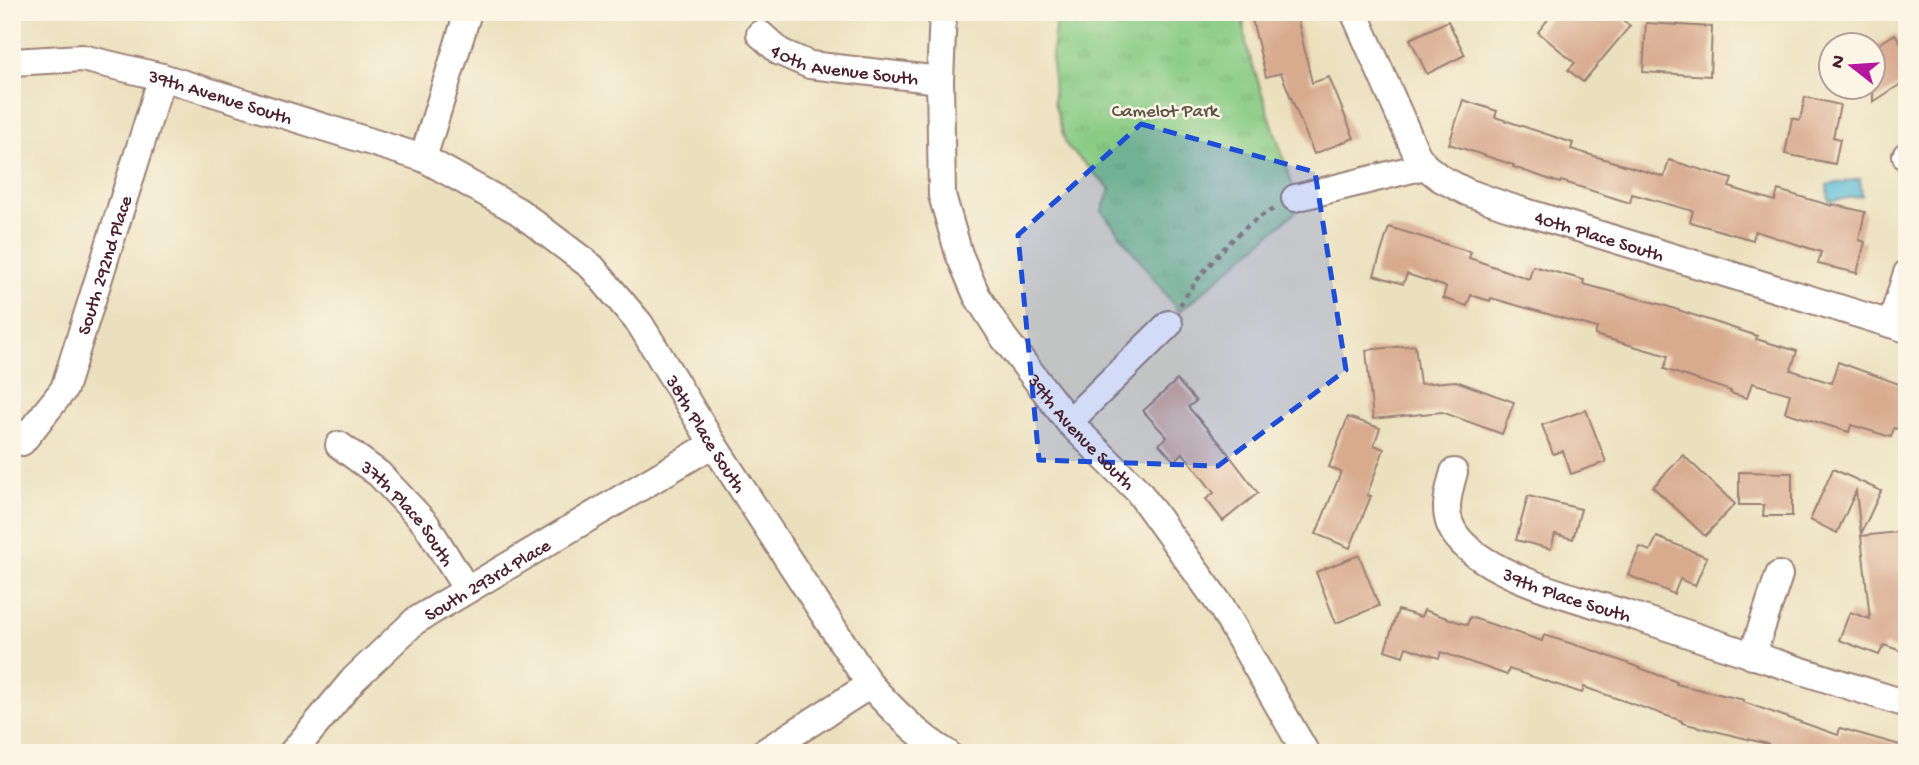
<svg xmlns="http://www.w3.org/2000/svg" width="1919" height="765" font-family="'Gochi Hand',sans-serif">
<defs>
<pattern id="grass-tufts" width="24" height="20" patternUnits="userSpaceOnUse" patternTransform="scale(1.75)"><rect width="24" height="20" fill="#87cb84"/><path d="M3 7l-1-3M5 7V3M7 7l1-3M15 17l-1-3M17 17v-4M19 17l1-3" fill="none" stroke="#76ae72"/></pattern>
</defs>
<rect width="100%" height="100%" fill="#fcf5e5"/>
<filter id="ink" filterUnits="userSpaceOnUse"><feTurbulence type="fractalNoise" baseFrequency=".0143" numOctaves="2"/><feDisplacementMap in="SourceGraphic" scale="14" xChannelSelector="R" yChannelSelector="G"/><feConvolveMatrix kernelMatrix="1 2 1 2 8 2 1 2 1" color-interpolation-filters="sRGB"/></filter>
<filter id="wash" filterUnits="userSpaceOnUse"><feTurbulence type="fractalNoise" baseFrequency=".00686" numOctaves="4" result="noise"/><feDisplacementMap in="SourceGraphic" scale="28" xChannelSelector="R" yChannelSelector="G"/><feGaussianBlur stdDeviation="1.57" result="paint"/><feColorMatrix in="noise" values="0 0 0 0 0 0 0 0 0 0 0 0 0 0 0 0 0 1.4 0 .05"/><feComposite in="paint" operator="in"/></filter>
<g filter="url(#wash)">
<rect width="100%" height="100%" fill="#ebe0be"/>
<path fill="url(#grass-tufts)" stroke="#687558" stroke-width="2" d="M1057 12H1242L1247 48 1300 208 1179 312 1102 211 1110 189 1066 145 1054 102 1052 52Z"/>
<path fill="#56bbd4" stroke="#506d80" stroke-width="2" d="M1860 179 1862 196 1829 201 1827 185Z"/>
<g id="blocks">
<g fill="#d8ab8f">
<path d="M1262 12H1296L1312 83 1329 77 1354 138 1314 154 1281 73 1266 77 1251 15Z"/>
<path d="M1554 12H1613L1630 26 1583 82 1568 70 1575 63 1538 32Z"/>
<path d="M1448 21 1465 55 1427 74 1410 39Z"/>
<path d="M1646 23 1712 27 1710 76 1643 72Z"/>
<path d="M1895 34 1907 52V80L1873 102V48Z"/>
<path d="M1805 97 1840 105 1833 137 1840 139 1835 164 1785 154 1792 118 1800 120Z"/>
<path d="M1463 100 1497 111 1495 117 1573 143 1571 149 1664 177 1669 160 1732 179 1729 187 1775 201 1778 190 1832 206V204L1865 212 1859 240 1865 242 1857 273 1818 264 1821 252 1755 231 1753 240 1690 222 1693 211 1632 194 1630 203 1561 181 1560 183 1513 167 1514 165 1449 144Z"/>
<path d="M1389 227 1471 252 1469 258 1529 279 1533 266 1584 280 1583 284 1663 305 1757 336 1756 339 1797 351 1791 370 1831 383 1838 362 1902 385 1899 393 1907 395V432L1894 428 1891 437 1851 425 1849 432 1785 412 1790 394 1752 383 1747 398 1730 393 1731 391 1664 369 1668 356 1595 335 1597 328 1491 298 1490 301 1471 295 1467 306 1443 298 1446 287 1407 274 1403 284 1374 275Z"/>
<path d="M1415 345 1420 384 1456 381 1514 402 1502 434 1442 412 1373 419 1366 350Z"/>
<path d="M1177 380 1196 401 1188 407 1220 443 1258 493 1223 521 1206 499 1214 493 1183 453 1174 461 1159 444 1167 437 1143 411Z"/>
<path d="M1586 410 1606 462 1571 474 1563 451 1553 454 1542 425Z"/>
<path d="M1348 417 1380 428 1374 445 1384 449 1367 495 1371 496 1350 548 1316 534 1341 472 1329 467Z"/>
<path d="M1683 455 1735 504 1705 536 1653 487Z"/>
<path d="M1833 469 1881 491 1861 534 1856 491 1837 533 1810 520Z"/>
<path d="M1739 472 1792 473V516H1763L1764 505H1739Z"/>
<path d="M1528 496 1581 509 1573 539 1555 534 1551 549 1516 540Z"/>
<path d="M1907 531V653L1884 645 1879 655 1839 640 1850 612 1870 619 1861 536Z"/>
<path d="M1657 537 1707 557 1695 586 1680 579 1674 594 1628 575 1640 547 1650 551Z"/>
<path d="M1359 555 1379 606 1336 623 1316 572Z"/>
<path d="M1398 610 1421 617 1424 610 1467 625 1470 617 1542 641 1544 635 1595 651 1677 682 1676 684 1744 700 1743 702 1838 735 1840 728 1907 747V753H1765L1768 744 1682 723V721L1584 687 1582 693 1509 669 1507 675 1441 652 1439 658 1406 647 1403 656 1385 650Z"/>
</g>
</g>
</g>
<g filter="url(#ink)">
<use href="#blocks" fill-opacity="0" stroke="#9a8074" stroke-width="2"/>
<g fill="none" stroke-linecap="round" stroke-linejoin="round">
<g stroke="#9a8074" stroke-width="30">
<g id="minor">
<path id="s1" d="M943 12 940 80 942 195 959 254 977 296 1004 338 1069 422 1138 491 1221 606 1306 753"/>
<path id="s2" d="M1354 12 1417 155 1425 166 1440 178 1467 192 1503 205 1907 329"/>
<path id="s3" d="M760 34 780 52 810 65 940 80"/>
<path id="s4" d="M12 62 82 58 162 77 423 158 518 211 592 267 640 324 713 444 870 685C893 710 917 735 947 753"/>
<path d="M1906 156 1907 158"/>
<path d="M423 158 468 12"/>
<path d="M1295 198 1425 166"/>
<path d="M1891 324 1907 273"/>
<path d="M1069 422 1169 324"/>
<path id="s5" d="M22 442 64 389 162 77"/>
<path id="s6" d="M339 445 379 474 426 524 467 590"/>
<path id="s7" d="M1454 472C1447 496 1441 517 1458 538 1491 579 1587 601 1637 617 1726 647 1816 676 1907 704"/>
<path d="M1752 656 1779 575"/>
<path id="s8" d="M292 753 354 679 415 621 713 444"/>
<path d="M763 753 870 685"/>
</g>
</g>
<path stroke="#9a8074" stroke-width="4.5" stroke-dasharray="5 5" stroke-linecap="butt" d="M1180 305C1201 272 1240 224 1276 208"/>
<use href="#minor" stroke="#fff" stroke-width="26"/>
</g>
</g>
<path fill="#1d4ed8" fill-opacity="0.2" stroke="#1d4ed8" stroke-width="5" stroke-dasharray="14 9" stroke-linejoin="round" d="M1141 124 1315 172 1346 370 1218 466 1039 460 1018 235Z"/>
<g text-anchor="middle" stroke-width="5" stroke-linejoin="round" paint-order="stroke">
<g font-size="19" fill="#4a1f2b" stroke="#fcf5e5">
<text dy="7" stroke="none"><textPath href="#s3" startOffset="94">40th Avenue South</textPath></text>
<text dy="7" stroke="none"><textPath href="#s4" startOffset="214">39th Avenue South</textPath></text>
<text dy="7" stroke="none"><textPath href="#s2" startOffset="359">40th Place South</textPath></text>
<text dy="7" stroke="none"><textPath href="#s5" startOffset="198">South 292nd Place</textPath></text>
<text dy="7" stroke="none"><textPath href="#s1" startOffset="462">39th Avenue South</textPath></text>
<text dy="7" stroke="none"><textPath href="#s4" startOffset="830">38th Place South</textPath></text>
<text dy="7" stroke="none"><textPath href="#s6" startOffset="98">37th Place South</textPath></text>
<text dy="7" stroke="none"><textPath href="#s8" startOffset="264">South 293rd Place</textPath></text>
<text dy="7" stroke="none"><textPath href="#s7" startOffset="194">39th Place South</textPath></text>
</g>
<g font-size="19" fill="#5c5346" stroke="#fcf5e5">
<text x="1165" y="116">Camelot Park</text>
</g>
</g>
<rect width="1919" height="765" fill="none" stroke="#fcf5e5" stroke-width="42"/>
<g transform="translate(1852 66) rotate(287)"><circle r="33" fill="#fcf5e5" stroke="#b59f9b" stroke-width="2"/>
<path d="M0-5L12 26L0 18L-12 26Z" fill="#b5179e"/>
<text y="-10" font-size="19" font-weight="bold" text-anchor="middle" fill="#4a1f2b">N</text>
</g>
</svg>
